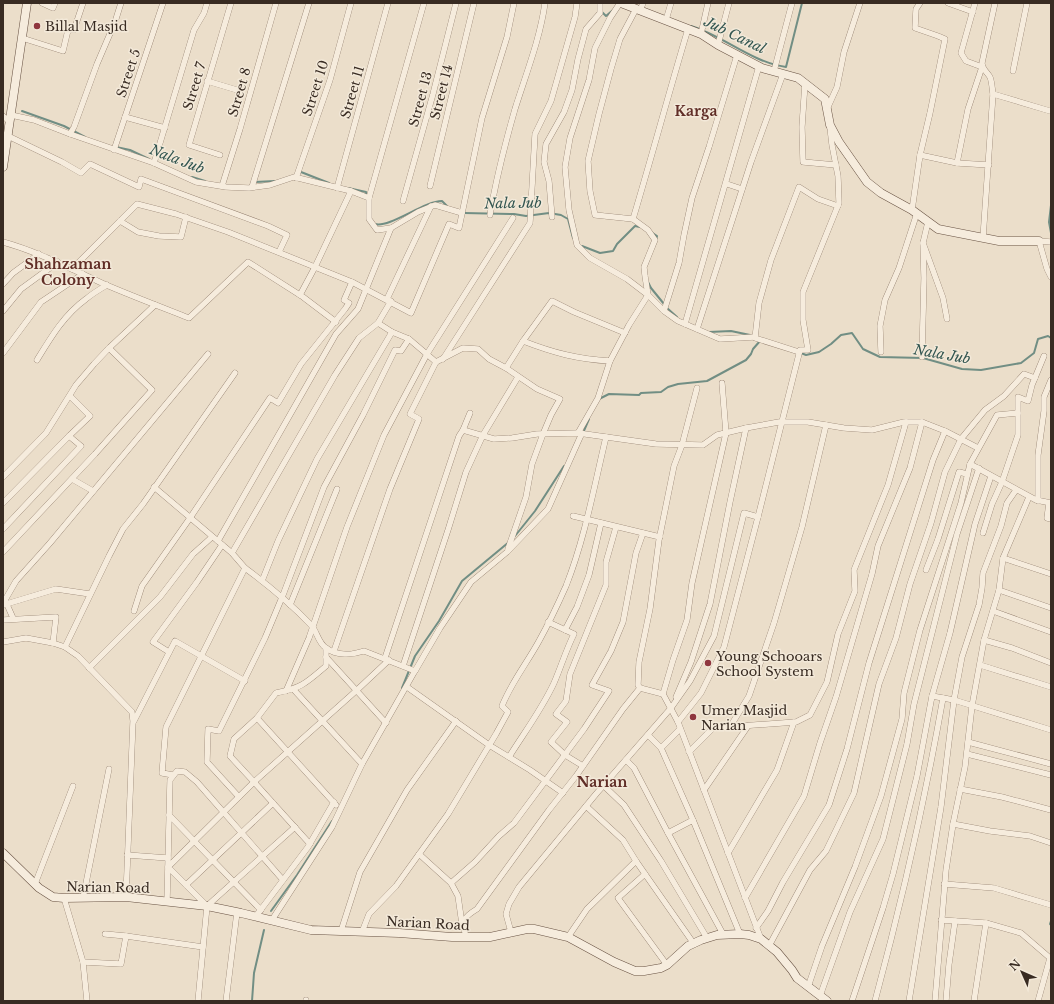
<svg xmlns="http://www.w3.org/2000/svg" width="1054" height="1004" font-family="'Libre Baskerville',serif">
<rect width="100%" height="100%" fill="#ebdeca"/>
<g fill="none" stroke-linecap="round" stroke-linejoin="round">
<g stroke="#718e84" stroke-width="2">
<path d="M602 12 606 16 613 10"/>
<path d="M691 26C724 36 751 62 786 67L802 3"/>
<path d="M22 111 64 126 85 137"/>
<path d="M116 147 130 150 149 159"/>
<path d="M299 173 301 172 329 183"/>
<path d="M192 177 205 181"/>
<path d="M255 182 275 181"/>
<path d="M348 188 366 192V196"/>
<path d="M1051 205 1049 222 1051 233"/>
<path d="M464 213 514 214 526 216 549 213 561 215 568 219 573 238"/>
<path d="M375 224C390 228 424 201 442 201L447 206"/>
<path d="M651 232 657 236 656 240"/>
<path d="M582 246 600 253 613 251 617 244 635 226 640 227"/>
<path d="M648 282 651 288 664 304"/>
<path d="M667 308 677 317"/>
<path d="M709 332 731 331 750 335"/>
<path d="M801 353 806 355 819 352 831 344 841 335 852 333 863 349 880 357 923 358 962 369 981 370 1021 363 1034 353 1038 339 1048 336 1051 338"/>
<path d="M599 399 609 394 639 395 641 393 661 392 668 387 678 384 707 381 746 360 751 354 753 349 760 341"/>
<path d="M583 433 589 419"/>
<path d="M515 536 535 511 564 466"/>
<path d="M402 688 415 656 439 621 462 581 509 542"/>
<path d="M271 911 297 875 332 821"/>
<path d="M1051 921 1050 924 1051 925"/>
<path d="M252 1001 254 973 264 930"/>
</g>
<g stroke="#867160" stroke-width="6">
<g id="street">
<path d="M42 3 53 8 55 3"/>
<path d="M920 3 916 9 915 28 938 36 945 39 930 113 920 155"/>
<path d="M948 3 973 12"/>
<path d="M640 11 643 3"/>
<path d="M666 20 671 3"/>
<path d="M688 29C669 92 652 156 633 219L648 230 655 240 644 267 645 276 648 295 664 311 678 321 720 339 755 337"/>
<path d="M701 34 708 3"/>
<path d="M22 38 63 51 68 30H74L83 3"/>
<path d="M718 45 729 3"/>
<path d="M774 71 792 3"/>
<path d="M1013 71 1027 3"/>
<path d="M207 81 237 90"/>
<path d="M805 83 802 127 803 162 836 165"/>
<path d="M993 94 1050 111"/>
<path d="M827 109 837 87 844 52 860 3"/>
<path d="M11 115 34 120 70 134 74 127 97 64 115 22 121 3"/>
<path d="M3 116 10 122"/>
<path d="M125 117 165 128"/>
<path d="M70 134 154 163 196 182 226 187 249 188 270 185 294 177 351 191 369 198V219L377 230 391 228 418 212 435 205 462 213"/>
<path d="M8 136 62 162 81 173 90 164 139 187 141 179 268 226 287 235 279 252"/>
<path d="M114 150 163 3"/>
<path d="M220 155 189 145 231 3"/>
<path d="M154 163 194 30 204 13 207 3"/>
<path d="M957 163 968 109 982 67 966 61 961 53 975 3"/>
<path d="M296 178 330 80 351 3"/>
<path d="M727 184 742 189"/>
<path d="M222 186 240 129 276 3"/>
<path d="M430 186 474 3"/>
<path d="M252 187 309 3"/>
<path d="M337 188 388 3"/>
<path d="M369 198 424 3"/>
<path d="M403 201 433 94 456 3"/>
<path d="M912 210 920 155 957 163 989 165"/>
<path d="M490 215C496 179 505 144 515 109 526 74 540 39 545 3"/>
<path d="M552 217 549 181 544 162 546 144 564 112 572 90 578 59 586 29 600 13V3"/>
<path d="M633 219 595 215 590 191 588 161 599 114 611 69 620 39 636 9"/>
<path d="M120 221 138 232 159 236 181 237 186 217"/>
<path d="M928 222 923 243 943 298 947 319"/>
<path d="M983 238 993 94C992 88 992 82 990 77 987 72 982 69 982 63L995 3"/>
<path d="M3 242C39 252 71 269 104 284 132 296 161 307 189 318L248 262 303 297 336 322"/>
<path d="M1051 242 1039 241 1047 269 1051 277"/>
<path d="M72 269 137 204 176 214 228 232 352 282 411 313 449 224 459 228 482 118 507 37 514 3"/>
<path d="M3 284 13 273 39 254"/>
<path d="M300 295 315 267 351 191"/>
<path d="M387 299 431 206"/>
<path d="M3 311 21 289 58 262"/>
<path d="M664 311 679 263 684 235 692 198 709 147 737 55"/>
<path d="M378 323 391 301"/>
<path d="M685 324 759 66"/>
<path d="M697 329 751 162 783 74"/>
<path d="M523 341 552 301 574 312 625 333"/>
<path d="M799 352 755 338 759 303 771 260 799 187 818 199 838 206"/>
<path d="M881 352 880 326 885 300 899 268 917 213"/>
<path d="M3 353 41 302 83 274"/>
<path d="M922 357 924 278 923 243"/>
<path d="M443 359 530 223 535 134 551 101 575 17 577 3"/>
<path d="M37 360C51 337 64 315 86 299 92 294 100 289 107 285"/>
<path d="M506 368 523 341C554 353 577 359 610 361L629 325 648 295 627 279 590 258 577 245 569 210 565 167 570 138 589 80 595 48 610 18 620 3"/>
<path d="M697 388 682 445 674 466 659 540 650 609 639 662 638 685 640 688 663 694 678 722 761 939"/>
<path d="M463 430 494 439 512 438 537 434 578 433 656 444 703 445 717 435 746 428 779 422H808L844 428 872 430 904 422H922L945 431 978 448"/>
<path d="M578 433 598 398 610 361"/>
<path d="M970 464 1036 500 1051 503"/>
<path d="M3 477 46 433 76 385 94 364 109 348 155 305"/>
<path d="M72 479 93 491"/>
<path d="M154 487 232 553"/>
<path d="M1038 501V455L1044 411V397L1051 380"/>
<path d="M3 503 69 436"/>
<path d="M1049 503 1047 518 1051 519"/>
<path d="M573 516 660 537"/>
<path d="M758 517 800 350H808L803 320V292L839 203 838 176 832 145 830 128"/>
<path d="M3 529 81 446 69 436 90 416 70 396"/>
<path d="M983 533 992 504 1002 482 1018 435V397L1028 401 1032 385 1044 356"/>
<path d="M218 541 336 334 358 309 391 228"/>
<path d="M3 552 95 454 152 390 109 348"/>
<path d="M1003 558 1051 574"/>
<path d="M245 568 232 553 335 375 359 338 378 323 392 332 409 339 436 362 463 348 478 349 489 359 506 368 537 389 560 399 551 415 543 434 532 464 526 497 508 549"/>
<path d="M926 570 938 539 959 472 967 474"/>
<path d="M262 581 278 541 317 459 392 332"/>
<path d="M999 590 1051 608"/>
<path d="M3 605 56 589 90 594"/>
<path d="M290 605 337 489"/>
<path d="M134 611 142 586 190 518 270 398 278 403 301 364 345 309 349 303 344 300 352 282"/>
<path d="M993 611 1051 632"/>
<path d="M13 618 5 600 16 581 50 543 208 354"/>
<path d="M3 620 56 617 53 643"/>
<path d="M565 630 577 607 589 575 601 523"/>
<path d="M984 640 1012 648 1051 663"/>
<path d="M3 642 26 638 53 643 65 647 78 656 132 712 133 721 126 897"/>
<path d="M65 647 109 556 123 529 143 504 235 373"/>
<path d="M334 651 390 489 419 419 410 414 436 362"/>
<path d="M169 652 153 642 197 582 222 545"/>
<path d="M326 657 386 723"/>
<path d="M385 658 459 436 463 430 470 413"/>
<path d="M980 665 1051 687"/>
<path d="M403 666 448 530 466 472 483 435 518 377"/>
<path d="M89 668 160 597 193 554 212 537"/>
<path d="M407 687 489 745 530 770 563 793"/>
<path d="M294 690 362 764"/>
<path d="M286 691 309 638 347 527 384 435 427 354 513 218"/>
<path d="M663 694 673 660 687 620 692 583 726 433 722 383"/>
<path d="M932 696 954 700 1051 730"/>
<path d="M676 697 691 662 710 604 730 502 746 428"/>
<path d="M257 718 336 805"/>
<path d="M134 721 175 641 245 681"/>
<path d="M730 727 749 696 774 623 802 527 826 425"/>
<path d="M680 729 661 748 693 820"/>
<path d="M648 735 661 748"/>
<path d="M968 742 1051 764"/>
<path d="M689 752 713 728 796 722 810 715 827 682 838 634 855 591 854 570 888 485 906 422"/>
<path d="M967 754 1051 775"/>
<path d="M509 757C524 733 542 709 554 683 561 667 566 650 574 634L548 622"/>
<path d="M626 760 634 768 668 833"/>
<path d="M583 766 565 755 551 742 567 722 556 714 566 701 570 674 606 585V562L616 527"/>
<path d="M173 775 162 773 166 727 245 568C268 585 291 604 311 625 317 631 318 643 326 648 337 656 352 655 364 651L415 671 440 628 471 582 507 552 548 509 582 433"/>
<path d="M604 786 624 805 661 861 707 938"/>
<path d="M960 789 1002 797 1051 810"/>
<path d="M704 790 748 726"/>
<path d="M239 797 207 762 208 729 219 731 265 638 283 595 324 487 363 415 395 350 401 351 409 339"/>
<path d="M273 803 186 885 168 867 254 782 230 756 234 739 257 718 276 693C302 688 306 683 326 666V648"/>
<path d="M586 806 623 840 636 861"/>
<path d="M169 815 261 910"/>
<path d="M953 824 990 831 1030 836 1051 843"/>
<path d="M310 844 254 782 357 690 389 660"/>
<path d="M728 853 777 770 794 722"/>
<path d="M419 854 451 883 458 896 462 924"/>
<path d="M127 855 168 858"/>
<path d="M451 883 475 862 499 836 514 823 584 729 609 691 592 685 611 651 623 622 636 553 643 533"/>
<path d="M35 884 73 786"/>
<path d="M944 884 994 888 1051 905"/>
<path d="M186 885 207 906"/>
<path d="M64 898 83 962 87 1001"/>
<path d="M83 898 109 769"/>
<path d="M745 898 804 796 820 743 836 697 872 574 878 546 910 468 922 422"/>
<path d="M167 902 170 780 177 771 185 772 197 782 283 880"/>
<path d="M256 916 308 847 334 802"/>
<path d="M272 920 332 827 362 764 416 669"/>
<path d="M941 920 986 923 1021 933 1050 958 1038 1001"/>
<path d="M756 928 768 911 783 882 829 805 847 749 869 663 933 460 945 431"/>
<path d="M341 931 360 872 407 790 456 721"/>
<path d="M362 932 369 914 396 886 448 814 496 734 508 712 502 706C511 683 527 663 539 641 549 623 558 604 566 586 585 538 594 487 606 437"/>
<path d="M511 932 506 914 509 904 519 887 596 794 671 708 690 681 714 636 744 513 758 517 724 647 701 693 678 722"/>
<path d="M105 934 126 936"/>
<path d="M723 934 668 833 693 820 740 934"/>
<path d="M466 937C462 921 462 918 477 909L549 810 576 776 623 709 640 688"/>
<path d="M568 937 587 909 636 861 645 874"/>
<path d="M769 946 810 870 826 851 854 793 879 684 896 638 910 584 931 523 945 472 961 439 985 410 1004 396 1024 374 1035 378"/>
<path d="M83 962 121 964 126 936 203 947"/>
<path d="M667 965 618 898 645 874 694 944"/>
<path d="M808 987 822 946 855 867 881 796 902 719 904 693 920 630 961 503 970 464 997 415 1018 413"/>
<path d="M820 996 850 912 883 839 907 744 914 704 957 534 979 468"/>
<path d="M198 1001 207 906 295 827"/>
<path d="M226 1001 237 912"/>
<path d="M306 1001V1000"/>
<path d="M852 1001 883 908 893 874 917 776 932 696 950 633 975 524 991 476"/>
<path d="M875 1001C902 901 925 800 943 698"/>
<path d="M909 1001 941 807 954 700 962 657 979 605 982 588 983 573 1001 526 1007 503 1016 490"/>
<path d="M935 1001 946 870 953 824 965 767 972 706 984 640 999 590 1003 558 1029 497"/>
<path d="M946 1001 949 964 955 921"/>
<path d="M974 1001 986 923"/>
</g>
</g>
<g stroke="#685243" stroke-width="9">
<g id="secondary">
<path d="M621 3 701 34 718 45 762 68 798 78 825 99 830 125 839 142 867 182 881 193 912 210 938 229 999 241H1039"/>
<path d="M3 167 27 3"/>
<path d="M3 853 39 888 53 897 64 898 126 897 207 906 241 913 311 930 399 933 452 937H490L527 929H534L568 937 614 962 635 971H644L661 968 667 965 688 946 701 940 717 935 740 934 749 935 761 939 777 952 792 970 797 978 827 1001"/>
</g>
</g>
<use href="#street" stroke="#f6ecdd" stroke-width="5.5"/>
<use href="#secondary" stroke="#f6ecdd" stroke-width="8"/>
</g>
<g fill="#8f363e" stroke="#f3e9d9" stroke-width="1.5">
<circle cx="37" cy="26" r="4"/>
<circle cx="708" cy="663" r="4"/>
<circle cx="693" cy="717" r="4"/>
</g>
<g text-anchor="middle" stroke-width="3" stroke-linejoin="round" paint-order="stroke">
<g font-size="13" fill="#382b22" stroke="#f3e9d9" text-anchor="start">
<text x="45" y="31">Billal Masjid</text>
<text x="716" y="661">Young Schooars<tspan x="716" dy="15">School System</tspan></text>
<text x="701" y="715">Umer Masjid<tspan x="701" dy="15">Narian</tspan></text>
</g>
<g font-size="13" fill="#382b22" stroke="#f3e9d9">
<text transform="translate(128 73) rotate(-72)" y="5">Street 5</text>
<text transform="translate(194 86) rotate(-73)" y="5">Street 7</text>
<text transform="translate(315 88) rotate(-72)" y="5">Street 10</text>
<text transform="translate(239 92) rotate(-74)" y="5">Street 8</text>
<text transform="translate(352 92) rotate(-74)" y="5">Street 11</text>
<text transform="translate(441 92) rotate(-76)" y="5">Street 14</text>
<text transform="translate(420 99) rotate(-75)" y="5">Street 13</text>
<text transform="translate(108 887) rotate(1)" y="5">Narian Road</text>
<text transform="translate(428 923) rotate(3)" y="5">Narian Road</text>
</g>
<g font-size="14" font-style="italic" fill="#335651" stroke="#f3e9d9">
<text transform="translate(735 35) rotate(26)" y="5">Jub Canal</text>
<text transform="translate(177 159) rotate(21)" y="5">Nala Jub</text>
<text transform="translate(513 203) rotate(-1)" y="5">Nala Jub</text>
<text transform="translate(942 354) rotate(10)" y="5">Nala Jub</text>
</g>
<g font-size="14" font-weight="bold" fill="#602d26" stroke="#f3e9d9">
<text x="696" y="116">Karga</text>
<text x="68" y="269">Shahzaman<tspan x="68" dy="16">Colony</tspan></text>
<text x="602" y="787">Narian</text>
</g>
</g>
<rect width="1054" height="1004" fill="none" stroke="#382b22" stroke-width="8"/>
<g transform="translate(1022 972) rotate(315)" stroke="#f3e9d9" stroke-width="3" paint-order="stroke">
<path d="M0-3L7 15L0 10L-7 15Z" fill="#382b22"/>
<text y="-6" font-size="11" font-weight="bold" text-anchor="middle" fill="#382b22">N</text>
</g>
</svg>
